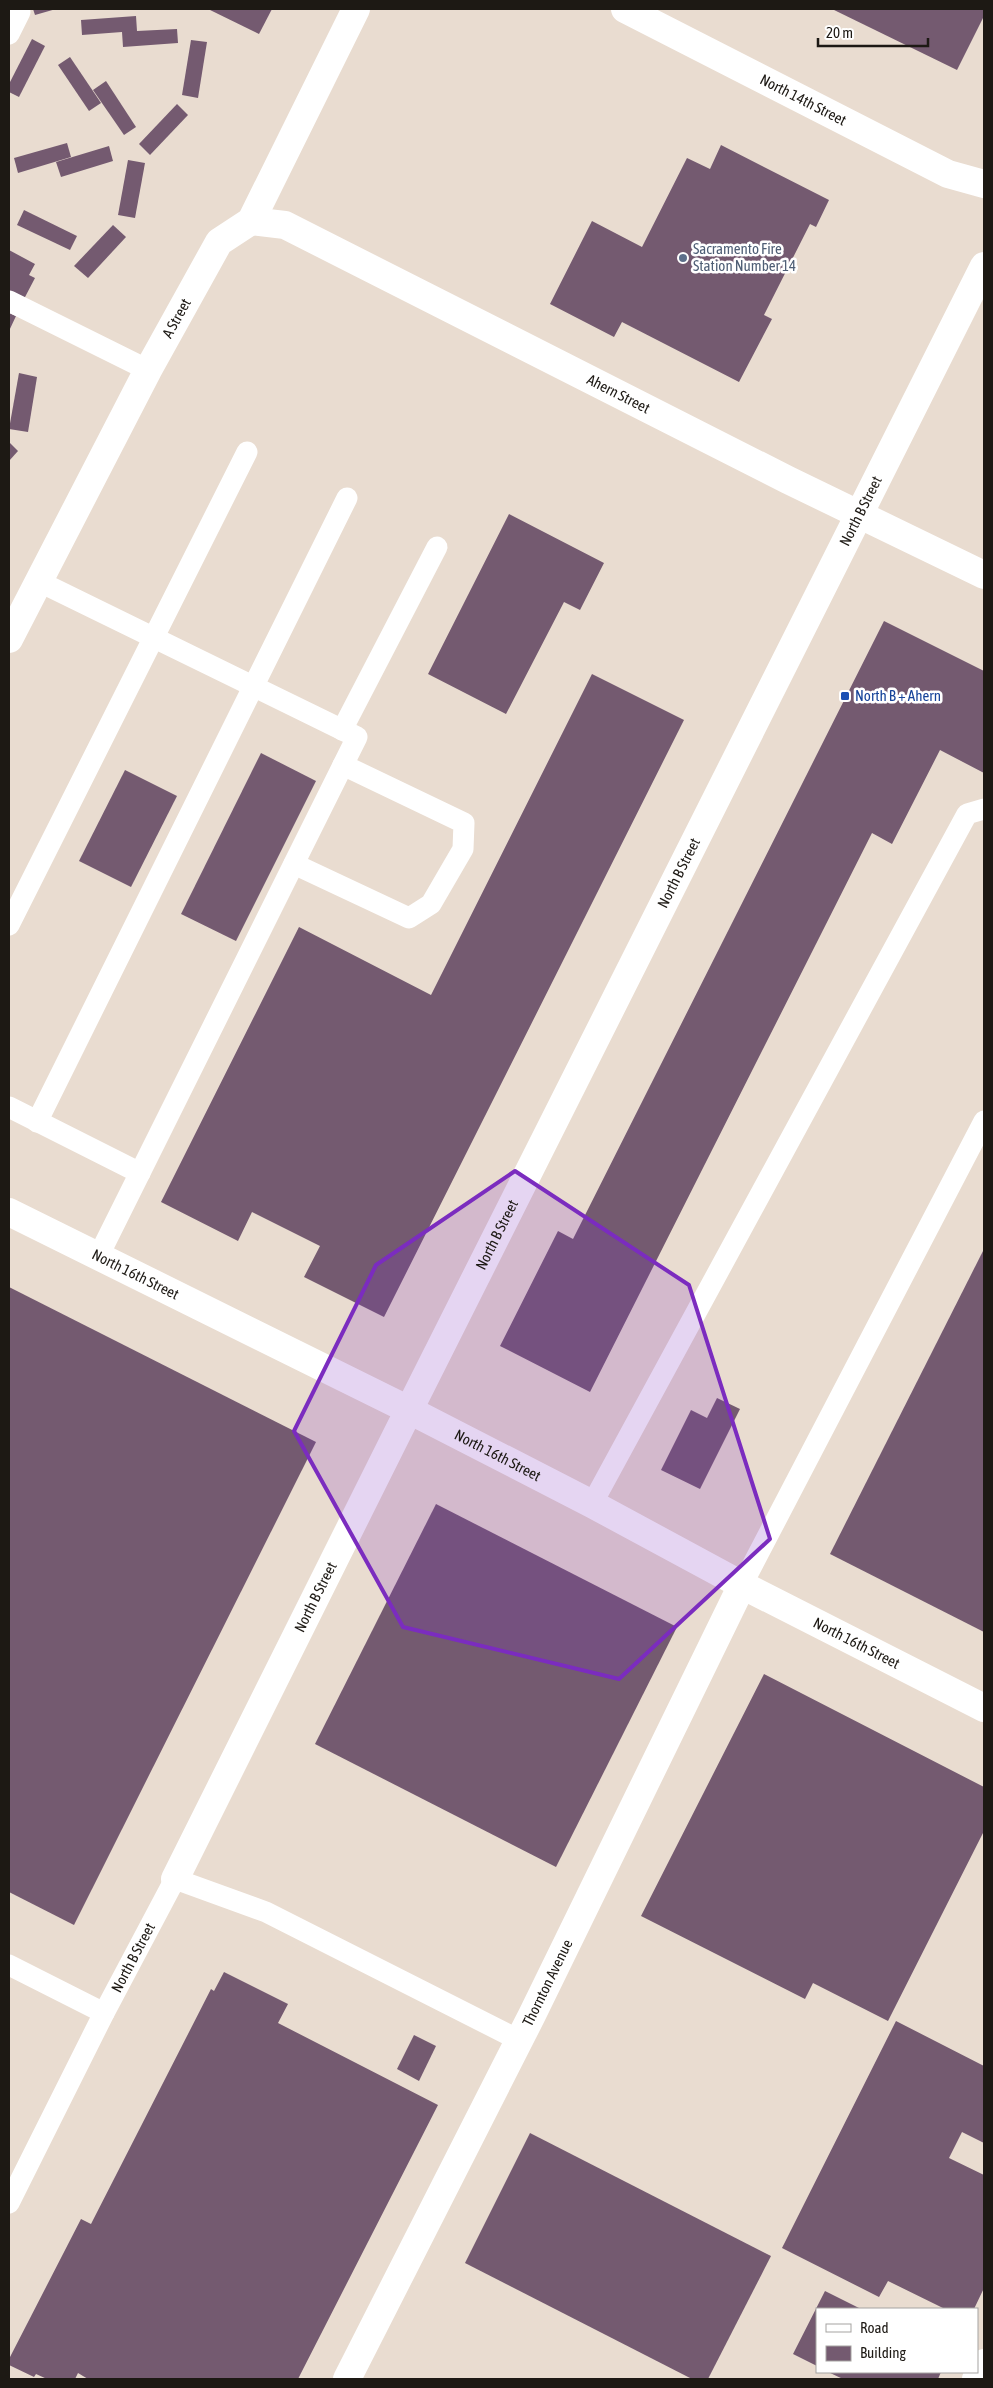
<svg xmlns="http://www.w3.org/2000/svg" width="993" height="2388" font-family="'Asap Condensed',sans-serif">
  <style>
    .building { fill: #745a70 }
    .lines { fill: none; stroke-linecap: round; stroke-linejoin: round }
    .lane { stroke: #fff; stroke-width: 21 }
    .street { stroke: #fff; stroke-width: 28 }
    .secondary { stroke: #fff; stroke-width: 28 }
    .primary { stroke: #fff; stroke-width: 28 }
    .marked { fill: #7b2cbf; fill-opacity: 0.2; stroke: #7b2cbf; stroke-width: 4; stroke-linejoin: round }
    .service-dot { fill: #5c6f8a; stroke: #fff; stroke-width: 2 }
    .transit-dot { fill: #1a4fb4; stroke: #fff; stroke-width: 2 }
    .labels { text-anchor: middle; stroke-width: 5; stroke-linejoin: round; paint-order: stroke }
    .street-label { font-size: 15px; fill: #1d1914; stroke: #fff }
    .service-label { font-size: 15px; fill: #4e5e75; stroke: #fff; text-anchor: start }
    .transit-label { font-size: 15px; fill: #164399; stroke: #fff; text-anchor: start }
  </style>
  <rect width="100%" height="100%" fill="#e9dcd0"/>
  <g class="building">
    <polygon points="33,9 56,9 35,15"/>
    <polygon points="208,9 272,9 259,34"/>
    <polygon points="832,9 984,9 984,16 957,70"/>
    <polygon points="136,16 137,31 177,29 178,43 123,47 122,32 82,35 81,20"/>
    <polygon points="32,39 45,46 19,97 9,92 9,84"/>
    <polygon points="191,40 207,42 198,98 182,95"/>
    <polygon points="70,57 101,103 89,111 58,65"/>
    <polygon points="106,81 136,127 124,135 93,90"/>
    <polygon points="177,104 188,115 150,155 139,144"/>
    <polygon points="67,143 71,157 18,173 14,158"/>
    <polygon points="721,145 829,200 816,227 810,224 764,315 772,319 739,382 622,322 614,337 550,304 592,221 642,247 687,158 710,169"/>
    <polygon points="109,146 113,161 61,177 56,162"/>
    <polygon points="128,160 145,163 135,218 118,215"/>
    <polygon points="24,210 77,236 70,250 17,225"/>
    <polygon points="113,225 126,237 88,278 74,266"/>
    <polygon points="9,250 35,264 29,275 35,278 24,299 9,290"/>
    <polygon points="9,313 16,316 9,331"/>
    <polygon points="19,373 37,377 28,432 9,429"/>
    <polygon points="9,442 18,451 9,461"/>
    <polygon points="509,514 604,563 580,610 564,602 506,714 428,674"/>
    <polygon points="884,621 984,671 984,773 940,750 892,844 872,833 590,1392 500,1346 558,1231 573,1239"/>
    <polygon points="592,674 684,720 384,1317 304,1277 320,1246 252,1212 238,1241 161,1202 299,927 431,995"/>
    <polygon points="261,753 316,781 236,941 181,914"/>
    <polygon points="125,770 177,796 131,887 79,861"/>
    <polygon points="984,1249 984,1632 830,1554"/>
    <polygon points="9,1287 316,1442 74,1925 9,1892"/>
    <polygon points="717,1398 740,1409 700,1489 661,1470 691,1410 707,1418"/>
    <polygon points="436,1504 677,1627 556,1867 315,1744"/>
    <polygon points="764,1674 984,1787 984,1831 888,2021 813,1983 805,1999 641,1916"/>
    <polygon points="224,1972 288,2004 278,2023 438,2105 298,2379 88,2379 78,2373 75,2379 47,2379 36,2374 34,2377 9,2365 9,2359 81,2219 91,2224 211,1989 214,1991"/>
    <polygon points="896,2021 984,2066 984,2143 962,2132 949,2158 984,2175 984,2288 974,2309 945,2309 888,2281 879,2297 782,2248"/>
    <polygon points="414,2035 436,2046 419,2081 397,2069"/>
    <polygon points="530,2133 771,2256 708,2379 692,2379 465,2263"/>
    <polygon points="825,2291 861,2309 817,2309 817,2366 793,2354"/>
    <polygon points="828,2372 941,2372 938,2379 843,2379"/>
  </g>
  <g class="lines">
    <g class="lane">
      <polyline points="9,34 20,12"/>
      <polyline points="9,301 148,370"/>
      <polyline points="38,581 357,737 98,1257"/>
      <polyline points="342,730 437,547"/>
      <polyline points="294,864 409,918 431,904 463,849 464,823 343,765"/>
      <polyline points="9,925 247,452"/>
      <polyline points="9,1107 140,1173"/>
      <polyline points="37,1122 347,498"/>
      <polyline points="592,1504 967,814 984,809"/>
      <polyline points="742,1585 984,1121"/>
      <polyline points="9,1965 104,2013"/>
      <path id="s1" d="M9 2203 104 2013 175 1879 266 1912 519 2040"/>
    </g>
    <g class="street">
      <path id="s2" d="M625 9 948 174 984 184"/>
      <path id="s3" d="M251 221 285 225 788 480 984 575"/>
      <path id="s4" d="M9 639 148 370 219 242 251 221 356 9"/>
      <path id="s5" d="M175 1879 409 1410"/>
      <path id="s6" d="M347 2379 532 2015 742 1585"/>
      <polyline points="976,2379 984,2363"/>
    </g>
    <path class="secondary" id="s7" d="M409 1410 984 266"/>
    <path class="primary" id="s8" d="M9 1212 409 1410 592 1504 742 1585 984 1708"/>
  </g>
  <path class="marked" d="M515 1171 689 1285 770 1539 619 1679 403 1627 294 1431 376 1265Z"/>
  <circle class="service-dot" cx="683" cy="258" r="5"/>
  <rect class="transit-dot" x="840" y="691" width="10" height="10" rx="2.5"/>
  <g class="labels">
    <g class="street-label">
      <text dy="5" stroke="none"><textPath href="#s2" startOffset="200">North 14th Street</textPath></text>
      <text dy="5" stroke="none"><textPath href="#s4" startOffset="362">A Street</textPath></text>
      <text dy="5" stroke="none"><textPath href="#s3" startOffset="408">Ahern Street</textPath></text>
      <text dy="5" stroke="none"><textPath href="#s7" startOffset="1006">North B Street</textPath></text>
      <text dy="5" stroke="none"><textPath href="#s7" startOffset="601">North B Street</textPath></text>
      <text dy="5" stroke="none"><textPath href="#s7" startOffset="196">North B Street</textPath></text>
      <text dy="5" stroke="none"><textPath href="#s8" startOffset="141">North 16th Street</textPath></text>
      <text dy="5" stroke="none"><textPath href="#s8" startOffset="546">North 16th Street</textPath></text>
      <text dy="5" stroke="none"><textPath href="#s5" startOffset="315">North B Street</textPath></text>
      <text dy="5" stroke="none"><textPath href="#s8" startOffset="951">North 16th Street</textPath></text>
      <text dy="5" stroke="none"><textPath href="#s1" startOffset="275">North B Street</textPath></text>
      <text dy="5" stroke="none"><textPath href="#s6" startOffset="444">Thornton Avenue</textPath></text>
    </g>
    <g class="service-label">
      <text x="693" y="254">Sacramento Fire<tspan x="693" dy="17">Station Number 14</tspan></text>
    </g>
    <g class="transit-label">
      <text x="855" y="701">North B + Ahern</text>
    </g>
  </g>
  <rect width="993" height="2388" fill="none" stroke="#1d1914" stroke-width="20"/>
  <rect x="816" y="2308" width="162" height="65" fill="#ffffff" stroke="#a5a3a1"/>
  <rect x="826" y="2324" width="25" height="8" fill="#ffffff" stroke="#a5a3a1"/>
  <text x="860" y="2333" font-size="15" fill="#1d1914">Road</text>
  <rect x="826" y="2346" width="25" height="15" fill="#745a70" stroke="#a5a3a1"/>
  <text x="860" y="2358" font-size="15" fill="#1d1914">Building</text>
  <path d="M818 38v8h110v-8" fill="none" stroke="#1d1914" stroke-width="2.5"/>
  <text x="826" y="38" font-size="15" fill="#1d1914" stroke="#ffffff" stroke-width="4" paint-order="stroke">20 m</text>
</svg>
